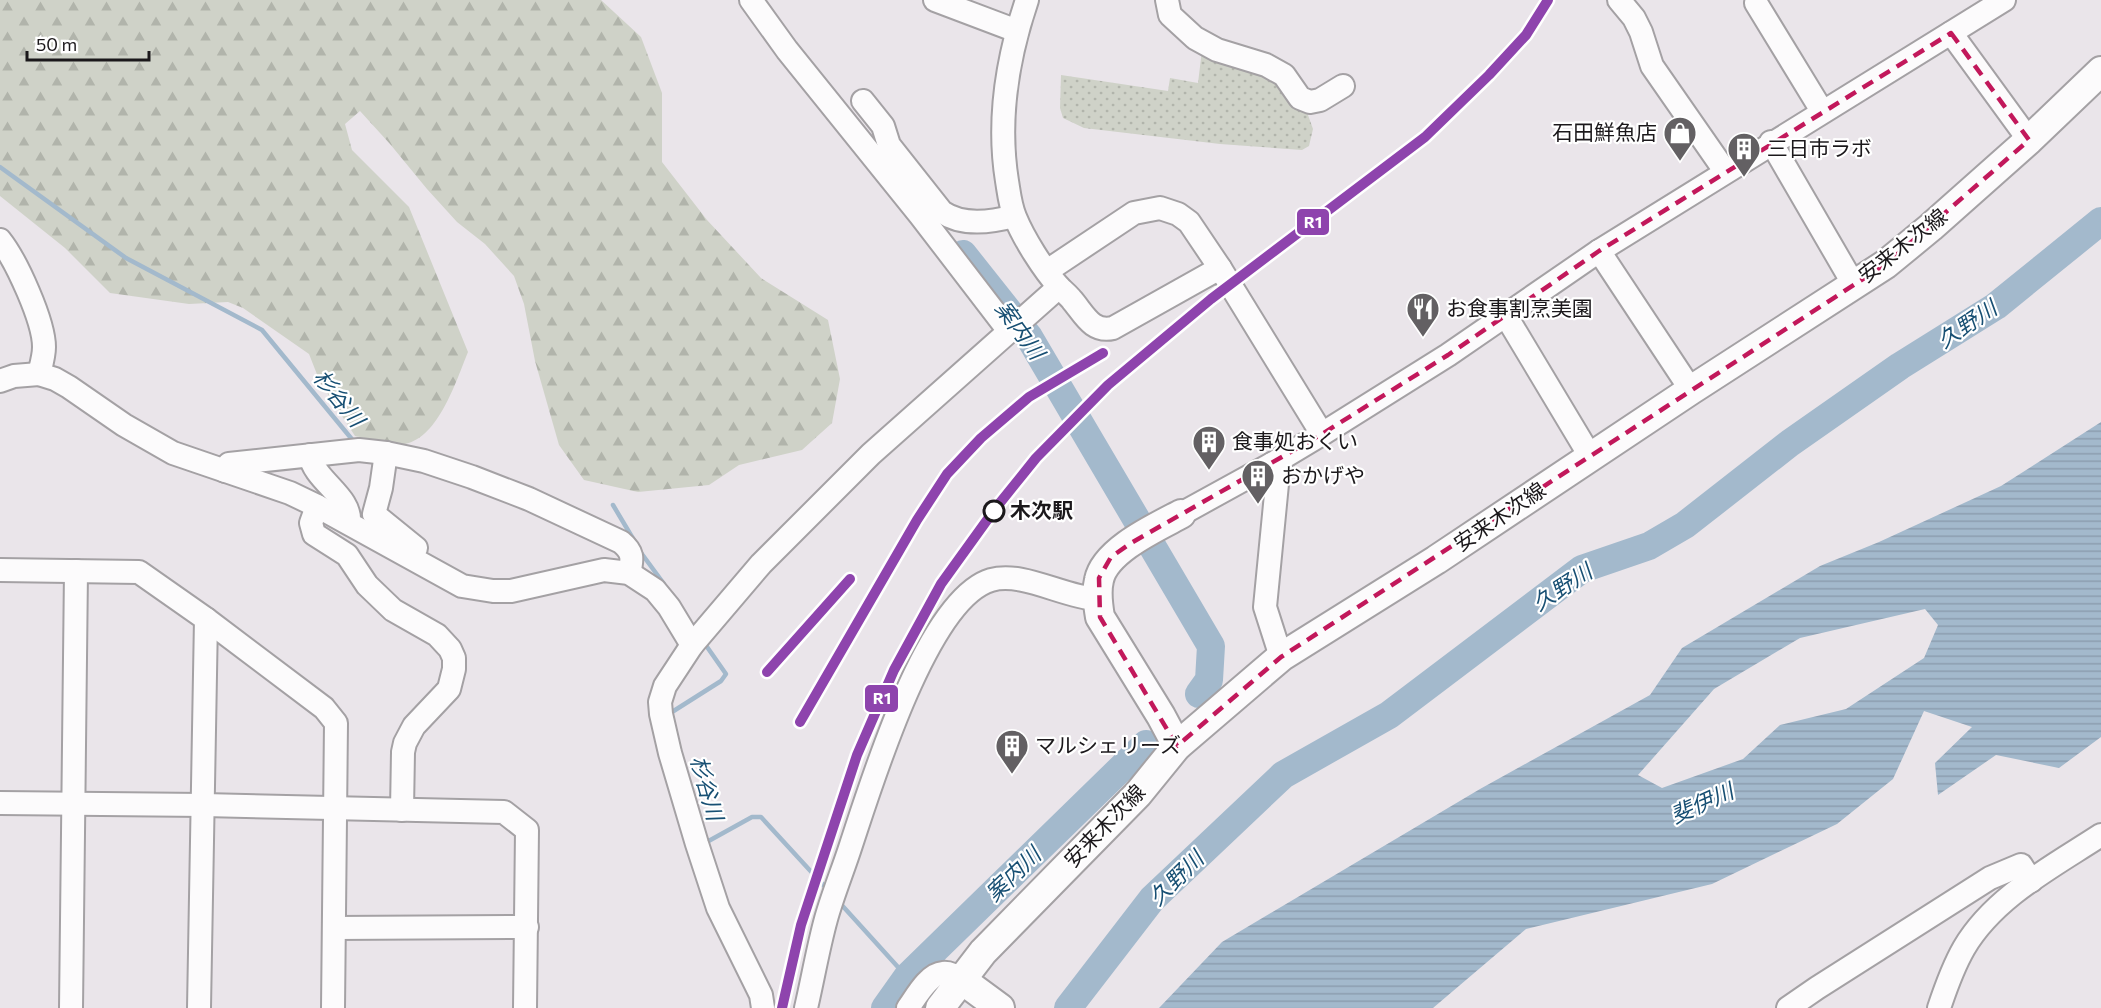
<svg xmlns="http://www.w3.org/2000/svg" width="2101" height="1008" font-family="Commissioner,'Noto Sans JP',sans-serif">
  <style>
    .forest { fill: url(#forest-firs) }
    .park { fill: url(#park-dots) }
    .water { fill: url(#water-rules); fill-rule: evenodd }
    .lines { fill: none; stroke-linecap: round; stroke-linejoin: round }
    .stream { stroke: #a3b9cc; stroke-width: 4.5 }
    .river { stroke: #a3b9cc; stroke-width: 28 }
    .minor-casing { stroke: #a4a1a4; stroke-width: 26 }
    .major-casing { stroke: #a4a1a4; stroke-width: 32 }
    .minor { stroke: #fcfbfc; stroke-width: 22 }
    .major { stroke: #fcfbfc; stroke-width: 28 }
    .rail-1-casing { stroke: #fff; stroke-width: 15 }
    .rail-1 { stroke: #8e44ad; stroke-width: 10 }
    .marked { fill: none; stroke: #c2185b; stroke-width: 4.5; stroke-dasharray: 12 8; stroke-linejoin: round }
    .stop-dot { fill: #fff; stroke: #1b181b; stroke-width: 3 }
    .labels { text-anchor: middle; stroke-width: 4.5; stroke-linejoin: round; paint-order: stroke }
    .poi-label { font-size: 21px; fill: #1b181b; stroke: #fff; text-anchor: start }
    .street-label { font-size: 21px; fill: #1b181b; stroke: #fff }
    .stop-label { font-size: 21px; font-weight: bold; fill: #1b181b; stroke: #fff; text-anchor: start }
    .water-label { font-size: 22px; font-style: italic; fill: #174f73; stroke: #fff }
    .line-badge { stroke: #fff; stroke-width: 2 }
    .badge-label { font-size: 16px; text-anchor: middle; font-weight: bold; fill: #fff }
  </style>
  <defs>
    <pattern id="forest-firs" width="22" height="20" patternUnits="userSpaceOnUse" patternTransform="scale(1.5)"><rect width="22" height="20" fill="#cfd2c8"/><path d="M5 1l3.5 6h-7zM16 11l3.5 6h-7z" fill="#b1b4ab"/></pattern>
    <pattern id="park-dots" width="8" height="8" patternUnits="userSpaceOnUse" patternTransform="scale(1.5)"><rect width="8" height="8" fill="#cfd2c8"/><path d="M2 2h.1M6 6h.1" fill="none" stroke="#b1b4ab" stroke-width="1.8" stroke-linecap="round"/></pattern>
    <pattern id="water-rules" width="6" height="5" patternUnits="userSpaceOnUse" patternTransform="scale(1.5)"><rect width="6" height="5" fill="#a3b9cc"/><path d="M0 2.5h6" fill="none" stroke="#8c9eaf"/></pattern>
  </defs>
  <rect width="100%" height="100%" fill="#eae5ea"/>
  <path class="forest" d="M0 0H601L641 37 662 93V162L707 220 761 278 828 320 840 379 832 423 802 450 739 465 709 485 638 492 584 480 559 445 535 361 524 304 514 276 485 244 457 222 427 189 390 144 360 111 345 124 352 150 409 207 468 352C456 381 439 437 405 444 396 446 365 438 355 436L320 382 309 354 243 308 228 302 189 304 110 293 65 248 0 196Z"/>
  <polygon class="park" points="1202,50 1280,78 1308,115 1313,129 1309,146 1302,150 1220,144 1084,128 1063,118 1060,108 1061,75 1168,91 1170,78 1198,83"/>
  <path class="water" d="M2101 422V737L2059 768 1996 755 1938 795 1935 763 1972 727 1924 711 1893 779 1837 824 1712 884 1526 929 1433 1008H1159L1222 942 1480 789 1650 695 1682 648 1820 566 1879 542 2001 486ZM1925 609 1938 625 1924 658 1846 709 1780 725 1743 759 1662 788 1638 775 1714 689 1800 638Z"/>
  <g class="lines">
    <g class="stream">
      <polyline points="0,167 126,258 262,330 355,443"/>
      <polyline points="613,505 635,542"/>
      <polyline points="639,550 664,584"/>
      <polyline points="670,717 672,712 721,681 726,674 705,644"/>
      <polyline points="705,841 705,843 752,817 761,817 827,889"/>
      <polyline points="839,902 907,977"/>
    </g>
    <g class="river">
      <polyline points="963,254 1029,337 1211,646 1209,680 1199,694"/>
      <polyline points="885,1008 907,977 1146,744"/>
      <polyline points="1068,1008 1152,899 1283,775 1389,715 1582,569 1649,546 1685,525 1790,443 1900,366 1996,306 2101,221"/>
    </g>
    <g class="minor-casing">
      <g id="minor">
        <polyline points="751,0 787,50 920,215 1009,331"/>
        <polyline points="935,0 1017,31"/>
        <path d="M1027 0C1007 59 997 119 1007 181 1009 193 1010 205 1015 217 1024 239 1043 269 1059 287 1063 291 1068 295 1072 300 1084 314 1092 333 1113 328L1220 268"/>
        <polyline points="1167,0 1170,15 1195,38 1217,50 1266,65 1284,75 1300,98 1310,102 1320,100 1343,86"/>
        <polyline points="1619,0 1634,18 1641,32 1652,66 1725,171"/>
        <polyline points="1756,3 1822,111"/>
        <polyline points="1951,33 2029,140"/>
        <path d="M863 101 883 126 889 145 942 212C962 226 992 222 1014 216"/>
        <polyline points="1771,142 1854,285"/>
        <path d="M0 240C16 260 44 321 44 347 44 356 41 366 39 374L55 379 69 387 124 425 173 453 290 493 317 506 462 586 493 591H511L604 570 629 573 655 590 669 607 692 645"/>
        <polyline points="1599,251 1691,390"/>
        <polyline points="1047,271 1134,213 1160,208 1178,214 1189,222 1220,268 1322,434"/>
        <polyline points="1506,316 1590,456"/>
        <polyline points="0,381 14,376 39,374"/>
        <polyline points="386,453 381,488 374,514 416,548"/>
        <path d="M310 455C314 481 352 496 349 523"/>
        <polyline points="1272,464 1277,484 1265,607 1281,657"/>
        <path d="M225 471 229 464 359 450 386 453 424 461 472 477 529 499 621 542C633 552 633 558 629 573"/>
        <polyline points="317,506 311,523 314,534 347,555 367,585 393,610 437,635 450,649 454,658 454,669 449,689 414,726 405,743 403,752 402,810"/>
        <polyline points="1181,514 1272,464 1322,434 1448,355 1599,251 2004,0"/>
        <polyline points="0,570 139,572 206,619 199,1008"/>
        <polyline points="206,619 324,708 336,723 333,1008"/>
        <polyline points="0,803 204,805 504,812 527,830 525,1008"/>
        <polyline points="334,928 527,927"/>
        <polyline points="71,1008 76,571"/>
        <polyline points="763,1008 761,995 718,908 697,844 670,753 661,714 660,702 665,686 692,645 761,564 871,454 1059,287"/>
        <path d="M806 1008C813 978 818 948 826 919 833 894 843 870 851 845 871 785 927 599 991 580 1023 571 1063 597 1097 599"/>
        <path d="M908 1008C916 997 928 974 943 973 950 972 957 977 962 980"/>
        <polyline points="1788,1008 1817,988 1990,878 2021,865 2031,881"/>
        <path d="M1939 1008C1946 987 1953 967 1964 948 1994 897 2052 867 2101 835"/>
      </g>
    </g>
    <g class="major-casing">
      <g id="major">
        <path d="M1177 746 1161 716 1100 617C1098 605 1096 592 1099 580 1105 550 1157 527 1181 514"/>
        <polyline points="962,980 1000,1008"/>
        <polyline points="940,1008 983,952 1138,794 1177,746 1281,657 1436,560 1691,390 1886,264 1931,227 2029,140 2101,71"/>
      </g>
    </g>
    <use href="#minor" class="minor"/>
    <use href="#major" class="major"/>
    <g class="rail-1-casing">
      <g id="rail-1">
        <polyline points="767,672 850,579"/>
        <polyline points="800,722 917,520 947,474 981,438 1029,397 1103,353"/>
        <polyline points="782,1008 801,925 857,755 894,670 941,584 995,509 1036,458 1108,385 1211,299 1425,137 1489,75 1526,35 1548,0"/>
      </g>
    </g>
    <use href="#rail-1" class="rail-1"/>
  </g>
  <path class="marked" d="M1951 33 2029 140 1886 264 1281 657 1177 746 1100 617 1099 578 1111 557 1131 543 1322 434 1448 355 1599 251Z"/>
  <defs>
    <g id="shop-pin" transform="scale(1.725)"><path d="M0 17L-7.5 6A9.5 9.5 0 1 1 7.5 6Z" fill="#636063" stroke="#fff"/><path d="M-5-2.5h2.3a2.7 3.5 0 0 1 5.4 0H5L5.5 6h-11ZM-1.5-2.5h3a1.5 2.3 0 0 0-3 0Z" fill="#fff"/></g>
    <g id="building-pin" transform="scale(1.725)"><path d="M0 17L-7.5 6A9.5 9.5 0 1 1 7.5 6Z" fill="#636063" stroke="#fff"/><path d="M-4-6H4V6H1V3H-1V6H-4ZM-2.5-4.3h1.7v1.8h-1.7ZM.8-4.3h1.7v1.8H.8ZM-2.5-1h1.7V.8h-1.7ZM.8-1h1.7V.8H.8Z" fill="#fff"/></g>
    <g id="restaurant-pin" transform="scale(1.725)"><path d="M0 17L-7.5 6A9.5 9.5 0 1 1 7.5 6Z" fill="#636063" stroke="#fff"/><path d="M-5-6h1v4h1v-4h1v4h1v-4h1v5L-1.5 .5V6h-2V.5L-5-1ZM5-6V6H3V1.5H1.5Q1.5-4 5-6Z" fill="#fff"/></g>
  </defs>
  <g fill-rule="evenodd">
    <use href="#shop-pin" x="1680" y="133"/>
    <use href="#building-pin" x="1744" y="149"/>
    <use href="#restaurant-pin" x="1423" y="309"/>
    <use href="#building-pin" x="1209" y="442"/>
    <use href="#building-pin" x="1258" y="476"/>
    <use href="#building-pin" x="1012" y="746"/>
  </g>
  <circle class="stop-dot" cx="994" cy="511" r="10"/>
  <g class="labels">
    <g class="poi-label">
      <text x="1657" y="140" text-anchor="end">石田鮮魚店</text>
      <text x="1767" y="156">三日市ラボ</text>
      <text x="1446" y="316">お食事割烹美園</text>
      <text x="1232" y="449">食事処おくい</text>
      <text x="1281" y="483">おかげや</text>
      <text x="1035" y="753">マルシェリーズ</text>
    </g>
    <g class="street-label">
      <text transform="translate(1903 246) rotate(-38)" y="7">安来木次線</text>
      <text transform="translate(1500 517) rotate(-34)" y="7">安来木次線</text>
      <text transform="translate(1105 826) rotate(-46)" y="7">安来木次線</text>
    </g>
    <g class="stop-label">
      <text x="1010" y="518">木次駅</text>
    </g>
    <g class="water-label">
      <text transform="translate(1967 324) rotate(-34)" y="8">久野川</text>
      <text transform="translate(1020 330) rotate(54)" y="8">案内川</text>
      <text transform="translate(339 398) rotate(51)" y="8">杉谷川</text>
      <text transform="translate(1562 587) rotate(-33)" y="8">久野川</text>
      <text transform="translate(707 788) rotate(74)" y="8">杉谷川</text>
      <text transform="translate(1702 803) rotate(-24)" y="8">斐伊川</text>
      <text transform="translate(1013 874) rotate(-44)" y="8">案内川</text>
      <text transform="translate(1176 878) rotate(-45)" y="8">久野川</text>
    </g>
  </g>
  <g class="line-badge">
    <rect x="1296" y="208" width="34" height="28" rx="6" fill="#8e44ad"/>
    <rect x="864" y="684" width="35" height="29" rx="6" fill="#8e44ad"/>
  </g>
  <g class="badge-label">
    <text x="1313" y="228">R1</text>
    <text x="882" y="704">R1</text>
  </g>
  <path d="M27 51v9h122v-9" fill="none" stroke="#1b181b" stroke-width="3"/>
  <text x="36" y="51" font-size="18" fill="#1b181b" stroke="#ffffff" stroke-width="4.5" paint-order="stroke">50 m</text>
</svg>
